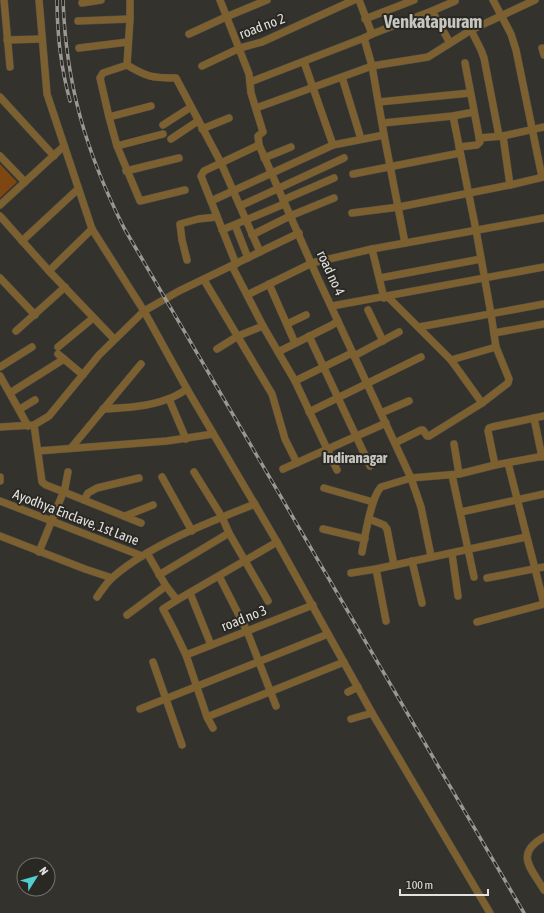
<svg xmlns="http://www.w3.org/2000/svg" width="544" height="913" font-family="'Asap Condensed',sans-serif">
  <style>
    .green { fill: #7e4610 }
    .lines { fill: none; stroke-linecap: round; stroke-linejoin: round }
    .minor-casing { stroke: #4f4e49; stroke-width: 8 }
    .minor { stroke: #7d6030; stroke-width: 7 }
    .rail-casing { stroke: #999895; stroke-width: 3.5 }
    .rail { stroke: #292823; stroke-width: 2; stroke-dasharray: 6; stroke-linecap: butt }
    .labels { text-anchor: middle; stroke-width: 4; stroke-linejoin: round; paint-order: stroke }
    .street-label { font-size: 14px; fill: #e3e2df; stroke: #292823 }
    .neighbourhood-label { font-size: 15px; font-weight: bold; fill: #c7c5bf; stroke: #292823 }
    .district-label { font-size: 18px; font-weight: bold; fill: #c7c5bf; stroke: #292823 }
  </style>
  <rect width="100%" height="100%" fill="#33322d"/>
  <polygon class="green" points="0,164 17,182 0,198"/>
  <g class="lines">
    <g class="minor-casing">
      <g id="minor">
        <polyline points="4,0 10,67"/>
        <polyline points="39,0 47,94 92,229 144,311 187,389 277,542 372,713 490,913"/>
        <polyline points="130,0 130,19 127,65 103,73 100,78 109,117 117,146 140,201 185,190"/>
        <polyline points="220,0 249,74 251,93 263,132 258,136 259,145 315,272 411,478 421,507 431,556"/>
        <polyline points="359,0 372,34 364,38 372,66 384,135 405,243"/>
        <polyline points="493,0 511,34 516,50 542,177"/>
        <polyline points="82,3 101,0"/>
        <polyline points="432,11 455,1"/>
        <polyline points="365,19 414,0"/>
        <polyline points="78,21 130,19"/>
        <polyline points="471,30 481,50 484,58 499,136"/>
        <polyline points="189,34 226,17 267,0"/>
        <polyline points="372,34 432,11 450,43"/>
        <polyline points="7,40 41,39"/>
        <polyline points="79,48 128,42"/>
        <polyline points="542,48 544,55"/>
        <polyline points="304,62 333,145"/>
        <path d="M127 65C147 77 152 78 176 78L221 163 260 252"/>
        <polyline points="202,66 240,48 262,42 354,0"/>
        <polyline points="342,77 361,139"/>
        <polyline points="250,82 364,38"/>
        <polyline points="0,97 54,156"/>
        <polyline points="379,102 470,93"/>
        <polyline points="256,108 372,66 428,57 471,30 535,0"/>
        <polyline points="109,117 151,106"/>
        <polyline points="383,123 453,116 474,112"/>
        <polyline points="163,125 191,107"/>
        <polyline points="202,129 229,118"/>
        <polyline points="503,136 510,185"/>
        <polyline points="479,138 503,136 544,127"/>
        <polyline points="171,139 198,121"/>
        <polyline points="117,146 163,134"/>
        <polyline points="459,147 477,145 480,142 465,63"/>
        <polyline points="0,156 25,182"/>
        <polyline points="264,158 291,147"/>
        <polyline points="126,171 179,158"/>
        <polyline points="353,174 460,153"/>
        <polyline points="283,200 334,178"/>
        <polyline points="211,201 333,145 384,135"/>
        <polyline points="0,205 64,146"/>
        <polyline points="240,206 344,158"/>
        <polyline points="352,213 399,207 510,185 544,177"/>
        <polyline points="0,216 49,271 114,339"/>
        <polyline points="235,225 248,258"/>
        <polyline points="222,230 284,204"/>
        <polyline points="252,235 290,216 334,198"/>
        <polyline points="22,241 78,189"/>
        <polyline points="372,249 384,298"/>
        <polyline points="187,260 182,240 180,224 198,219 217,217"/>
        <polyline points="236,264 201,176 204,171 259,145"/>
        <polyline points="232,266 263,326 295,381 337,470"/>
        <polyline points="49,271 92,229"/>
        <polyline points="0,278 35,315"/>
        <polyline points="380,278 481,259"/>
        <polyline points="204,280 272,394 285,439 297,463"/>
        <polyline points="269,284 295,343"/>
        <polyline points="247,295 312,263 372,249 544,218"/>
        <polyline points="388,297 451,360 482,403"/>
        <polyline points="332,306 544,267"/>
        <polyline points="368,310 383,341"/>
        <polyline points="287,324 306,315"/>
        <polyline points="419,327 544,304"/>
        <polyline points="16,331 65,287"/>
        <polyline points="494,333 544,324"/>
        <polyline points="309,336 370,466"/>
        <polyline points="58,347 93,318"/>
        <polyline points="217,349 238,336 263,326"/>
        <polyline points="278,352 332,325 338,321"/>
        <polyline points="58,354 83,375"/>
        <polyline points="354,356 399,332"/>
        <polyline points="451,360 496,347"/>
        <polyline points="0,367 32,347"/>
        <polyline points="0,376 28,426"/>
        <polyline points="295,381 352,353"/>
        <polyline points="10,393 64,359"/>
        <polyline points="169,399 186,439"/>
        <polyline points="20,409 35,400"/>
        <path d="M103 409C124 408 147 407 168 399 174 397 181 393 187 389"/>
        <polyline points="309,412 421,357"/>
        <polyline points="381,413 409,401"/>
        <polyline points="534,418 542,457"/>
        <polyline points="34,425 42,482 46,485 64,492 141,523"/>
        <polyline points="0,427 34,425 49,416 99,355 144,311 179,291 299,233"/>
        <polyline points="395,443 421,430 423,430 427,436 429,436 482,403 508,383 509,379 496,347 491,314 476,230 453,116"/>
        <polyline points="454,444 459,474"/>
        <polyline points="71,448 141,364"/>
        <polyline points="38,451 167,441 213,434"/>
        <polyline points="508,463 544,604"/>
        <polyline points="495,465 488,431 489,428 492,427 544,416"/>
        <polyline points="283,469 386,423"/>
        <polyline points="194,472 222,517 229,533 268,601"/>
        <polyline points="452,475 474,577"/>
        <polyline points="0,477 0,481"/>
        <polyline points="162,477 192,531"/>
        <polyline points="324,488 373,502"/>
        <polyline points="84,500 88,493 97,488 139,478"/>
        <polyline points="0,501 142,556"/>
        <polyline points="461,512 544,494"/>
        <polyline points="125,516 153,505"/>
        <polyline points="369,519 384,525 387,529 394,565"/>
        <polyline points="323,529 365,539"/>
        <polyline points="0,536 85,569 112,578"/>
        <polyline points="39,552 65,488 68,472"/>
        <path d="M362 552C365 536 371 497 381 487L411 478 459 474 495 465 544 456"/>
        <polyline points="147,553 166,586 177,600"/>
        <polyline points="452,554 458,596"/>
        <polyline points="412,561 422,603"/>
        <polyline points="376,569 386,621"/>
        <polyline points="351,573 376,569 526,537"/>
        <polyline points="159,575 229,533"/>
        <polyline points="219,576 247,631 276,706"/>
        <polyline points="487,578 544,567"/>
        <polyline points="190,593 211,645"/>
        <path d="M97 597C102 590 107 582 113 577 150 545 209 522 255 504"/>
        <polyline points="127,615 166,586"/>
        <polyline points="477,622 544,604"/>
        <polyline points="186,655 313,605"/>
        <polyline points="153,662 182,745"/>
        <polyline points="348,692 358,687"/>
        <polyline points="140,709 328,634"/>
        <polyline points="207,717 344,662"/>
        <polyline points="351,719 372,713"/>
        <polyline points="213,728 207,717 186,655 174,630 163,609 177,600 277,542"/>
        <path d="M544 837C514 854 531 868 544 890"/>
      </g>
    </g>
    <use href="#minor" class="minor"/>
    <g class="rail-casing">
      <g id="rail">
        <path d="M57 0C57 34 61 68 70 101"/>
        <path d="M63 0C66 85 86 152 124 228L524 913"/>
      </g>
    </g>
    <use href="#rail" class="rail"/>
  </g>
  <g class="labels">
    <g class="street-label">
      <text transform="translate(262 26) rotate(-21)" y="5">road no 2</text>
      <text transform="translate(331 273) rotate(65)" y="5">road no 4</text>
      <text transform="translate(76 517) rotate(21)" y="5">Ayodhya Enclave, 1st Lane</text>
      <text transform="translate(244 618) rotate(-22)" y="5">road no 3</text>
    </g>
    <g class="neighbourhood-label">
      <text x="355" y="463">Indiranagar</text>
    </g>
    <g class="district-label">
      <text x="433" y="28">Venkatapuram</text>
    </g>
  </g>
  <g transform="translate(36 877) rotate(53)"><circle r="19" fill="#292823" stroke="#73726e"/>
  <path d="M0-3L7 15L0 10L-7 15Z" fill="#52cdd0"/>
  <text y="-6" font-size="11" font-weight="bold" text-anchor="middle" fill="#e3e2df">N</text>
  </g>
  <path d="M400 889v6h88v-6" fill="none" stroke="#e3e2df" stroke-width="2"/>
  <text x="406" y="889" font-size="12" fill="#e3e2df" stroke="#292823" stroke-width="3" paint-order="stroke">100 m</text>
</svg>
